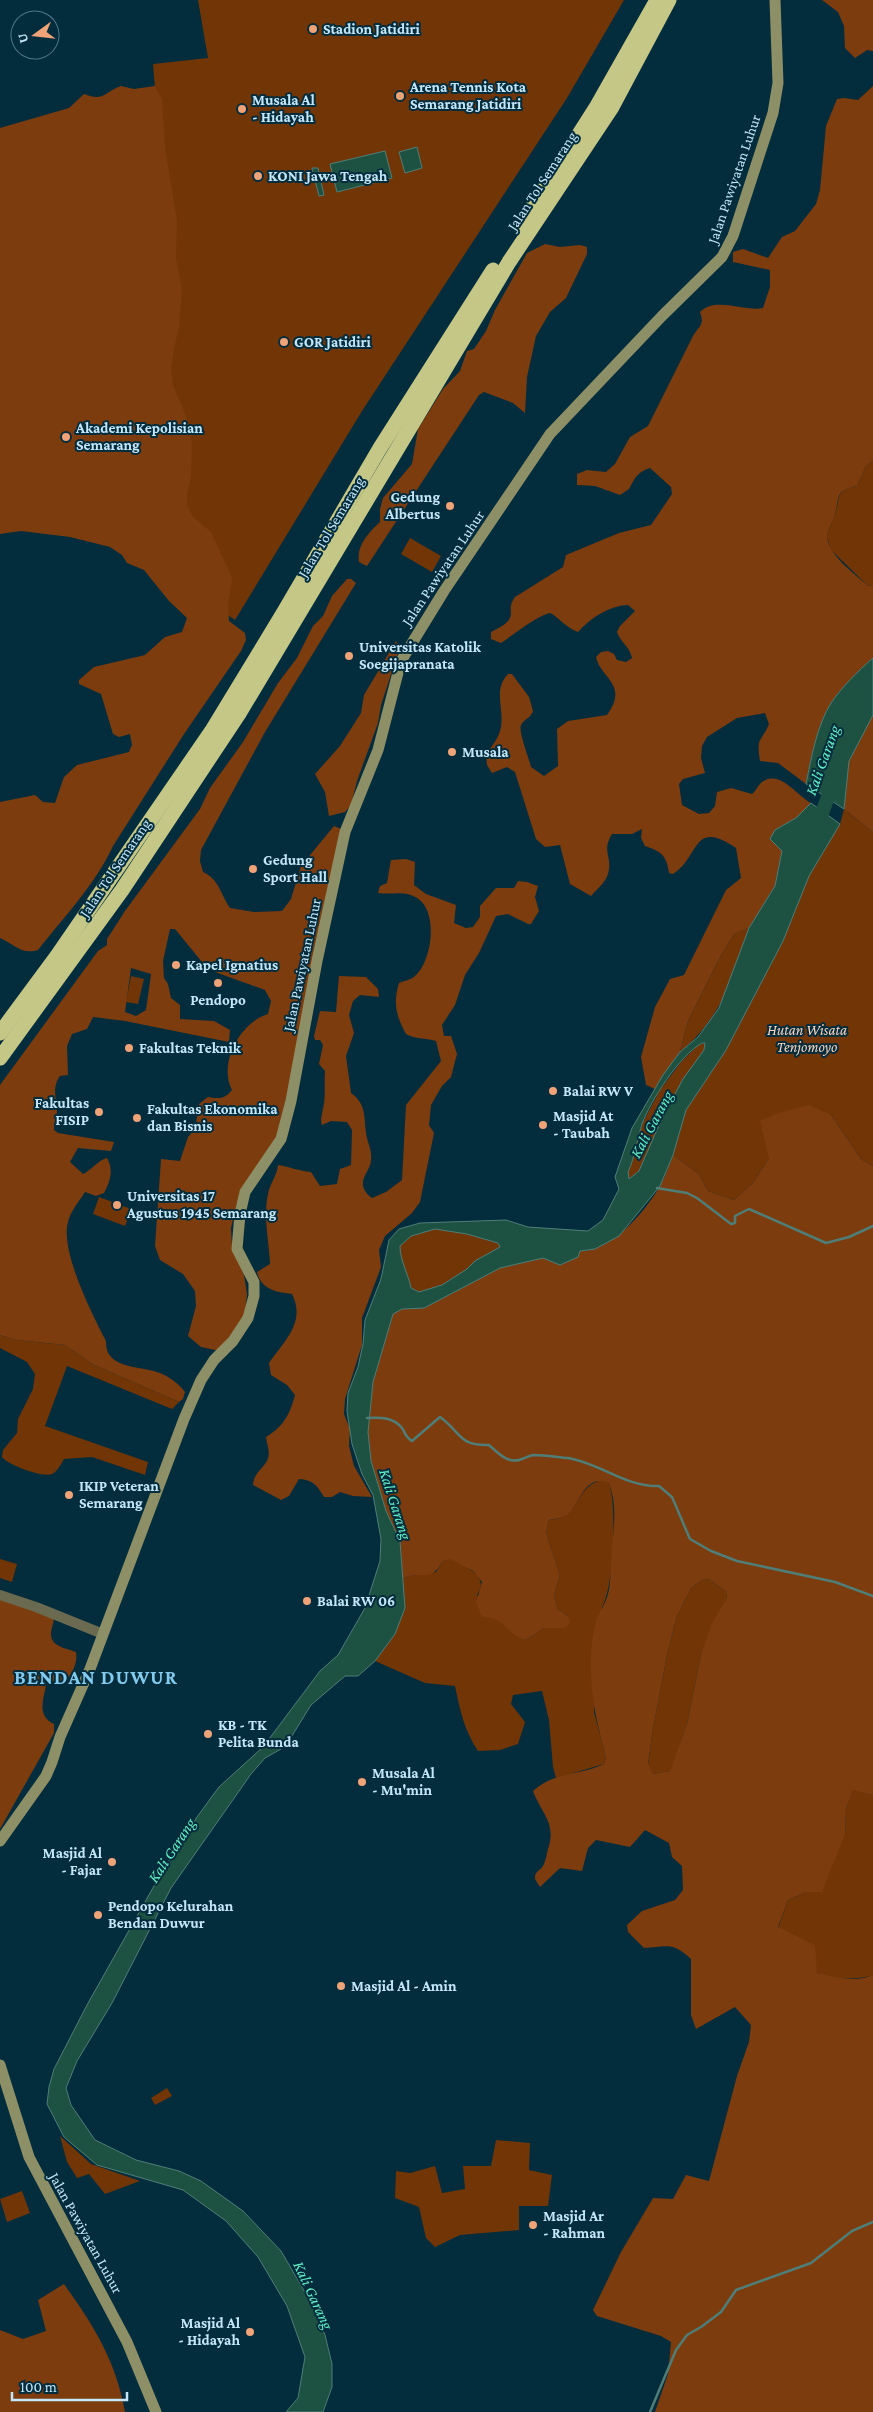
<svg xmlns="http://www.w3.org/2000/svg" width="873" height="2412" font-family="'Crimson Pro',serif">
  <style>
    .green { fill: #723506 }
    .forest { fill: #7c3c0e; fill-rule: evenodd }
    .water { fill: #1d5242; stroke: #4f7e79; fill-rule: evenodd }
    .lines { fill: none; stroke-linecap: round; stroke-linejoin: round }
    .stream { stroke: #4f7e79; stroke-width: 2.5 }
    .river { stroke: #1d5242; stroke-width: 14 }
    .tertiary { stroke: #696a50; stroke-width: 10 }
    .secondary { stroke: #8d9066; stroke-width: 11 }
    .motorway { stroke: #c4c785; stroke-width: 15 }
    .poi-dot { fill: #efa377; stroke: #032c3c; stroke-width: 2 }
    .labels { text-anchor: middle; stroke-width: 4; stroke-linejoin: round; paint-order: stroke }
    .poi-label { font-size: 15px; font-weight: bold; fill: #c3e6f8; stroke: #032c3c; text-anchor: start }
    .street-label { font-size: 15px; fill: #c3e6f8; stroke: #032c3c }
    .park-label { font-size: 15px; font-style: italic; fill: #fbd4be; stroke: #032c3c }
    .water-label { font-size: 16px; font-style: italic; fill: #63edc5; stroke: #032c3c }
    .district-label { font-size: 20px; font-weight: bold; letter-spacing: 1px; fill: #83cbee; stroke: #032c3c }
  </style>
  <rect width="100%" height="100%" fill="#032c3c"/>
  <g class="green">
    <polygon points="198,0 624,0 567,98 362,411 235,620 135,551 156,100 153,64 208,58"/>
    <path d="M873 461V585L868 586 831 550 827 537C828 528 833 522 835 514 841 497 834 491 857 486L866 466Z"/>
    <polygon points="410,538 441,556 432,572 401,554"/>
    <polygon points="844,809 873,832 873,1166 861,1159 831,1115 769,1158 753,1183 734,1200 708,1191 699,1174 673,1155 686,1110 726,1050 783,941 809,876 840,824"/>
    <path d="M749 928C735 977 720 1019 680 1052L688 1021 719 959 734 934Z"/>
    <polygon points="131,976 144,979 138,1004 126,1002"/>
    <polygon points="705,1043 704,1050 659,1125 639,1171 629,1179 628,1172 643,1122 660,1090 681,1062 698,1045"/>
    <polygon points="99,1197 131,1209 125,1226 93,1214"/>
    <path d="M435 1229 467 1234 498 1243 500 1247 475 1261 467 1269 442 1285 419 1292 411 1288C408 1273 400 1261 400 1246L411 1236Z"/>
    <path d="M0 1335 16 1340 65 1345 92 1364 179 1402 172 1409 67 1366 45 1426 148 1462 145 1475 92 1457 64 1459C61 1464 57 1472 52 1474 43 1478 8 1465 2 1457L3 1450 17 1433 18 1419 33 1389 35 1374 27 1362 0 1348Z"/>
    <path d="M603 1480 609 1483C617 1505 614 1588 602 1607L594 1712 606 1757 604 1764 556 1778 553 1767 549 1720 542 1691 513 1695 511 1704 525 1722 518 1744 500 1750 478 1751C464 1730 460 1710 455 1686L425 1683 375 1661 395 1634 405 1608 402 1579 409 1576 436 1572 443 1561 450 1558C464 1567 491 1575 477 1595L489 1616 496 1619 526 1640 544 1628H557L569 1617 558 1609 554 1595 560 1575 546 1533 549 1520C554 1519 560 1519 564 1516 581 1505 580 1484 603 1480Z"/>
    <polygon points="0,1559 17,1564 12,1582 0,1578"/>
    <polygon points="709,1579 726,1592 727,1598 701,1654 687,1724 671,1771 652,1774 648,1765 653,1729 667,1655 677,1616 691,1588 702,1580"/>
    <path d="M853 1789 873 1795V1975C862 1980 826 1980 816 1972 802 1961 790 1942 778 1928L788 1900 806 1892 845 1834 846 1809Z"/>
    <polygon points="167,2088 172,2096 155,2105 151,2098"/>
    <polygon points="60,2136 91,2164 140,2181 105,2194 89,2174 77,2178 67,2162"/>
    <polygon points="496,2140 530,2143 529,2170 552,2175 548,2206 519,2206 519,2230 460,2235 435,2247 426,2238 419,2207 395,2198 396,2171 410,2173 435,2166 442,2193 465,2189 463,2166 491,2166"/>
    <polygon points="22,2191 30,2213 7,2222 0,2199"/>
  </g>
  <g class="forest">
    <polygon points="822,0 873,0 873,51 867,50 855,58 845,48 844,26 838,12"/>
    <path d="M121 86 134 89 155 86 162 99 165 147 177 221 176 258 182 290 179 327 174 349 171 369 173 385 186 416 192 444 191 476 187 494V505L193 517 211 532 231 575 232 582 228 604 229 621 245 633 246 640 241 651 184 734 113 846C95 885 64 917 38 950 21 955 14 944 0 938V802L35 795 43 802 55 803 64 777 77 765 129 752 132 745 130 734 119 737 113 734 101 694 79 684V680L94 667 145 655 165 637 182 632 187 618 169 601 144 570 127 563 122 555 110 547 70 537 21 531 0 534V128L69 108 84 94C104 102 104 92 121 86Z"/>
    <path d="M873 86V461L866 466 857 486C834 491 840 497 835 514 833 522 828 528 827 537 830 557 853 572 868 586L873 585V658C858 671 842 687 831 703 817 725 811 759 806 784L778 763 760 761C756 736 761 743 769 724L765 713 737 718 707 737 702 746 701 758 705 773 683 779 679 784 682 805 699 814 709 813 715 806 717 792 731 788 752 794C756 791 758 785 762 782 780 769 797 796 811 803L796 818 775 830 782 850 775 886 749 928 734 934 719 959 688 1021 680 1052 655 1089 646 1085 641 1057 655 1007 670 979 684 975 726 890 741 878 736 848C692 818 700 857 673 874L669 873C667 856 661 851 645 846L641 838 642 829 632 834H612C602 851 611 855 609 869 608 881 598 888 591 896L570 884 560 845 545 847 536 839 515 772 507 767 492 773 487 765 486 754C492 746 499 738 501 727 504 707 493 690 508 674H512L529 697 533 711C531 718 524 719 521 725 518 731 529 758 531 767L544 776 558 766 557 729 568 721 607 715C629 684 601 679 596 657L601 652 608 651 614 654 617 660 626 662 632 658C630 647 621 643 617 632L620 626 635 611 628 605C608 606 591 618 578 632 566 628 560 618 550 613 538 615 513 635 501 643L491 639V632C524 616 503 613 515 597L563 567 566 555 619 533 651 525 672 494 671 487 650 468C637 472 635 478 629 489L620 495 595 486 577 485V474L587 470 606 472 615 464 630 437 648 426 693 336C699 326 705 325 700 312 716 296 744 312 763 308L770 287V270L733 262V252L743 249 768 258 782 237 795 231 816 204 820 190 826 126 837 99 844 98 858 100Z"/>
    <path d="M545 244 560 247 580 245 587 247V254L566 298 550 312 536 336 527 377 525 413 513 403 484 392 479 395 367 566 359 562C356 546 369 532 380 522V509L383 498 412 464 418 429 443 389 460 371 467 351 474 349 486 331 495 310 527 253Z"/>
    <path d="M347 579H351L356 583 265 732 201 850 200 861 203 872C219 879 221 895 230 908L254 912 282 911 291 899 301 866 334 826 344 830 322 951 276 1140 237 1203 231 1228 232 1246 244 1275 247 1294 245 1314 220 1351 201 1347 188 1336 196 1306 195 1291 183 1274 160 1260 155 1246 161 1159 180 1161 188 1137 195 1129 199 1104 208 1097C219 1099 225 1099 232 1090 218 1064 240 1022 268 1014L271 1001 265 990 215 972 202 962 175 929H170L163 961 164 978 168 984 171 998 180 1005V1019L214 1021 230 1030 229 1042 125 1021 93 1017 87 1029 72 1034 67 1046 68 1075 60 1076C52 1086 56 1100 57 1110 57 1117 54 1122 54 1130L58 1133 114 1142 111 1151 78 1148 70 1162 83 1174C92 1170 98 1160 107 1158 114 1170 110 1182 104 1193L96 1196 85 1192C80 1200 70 1212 68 1222 60 1251 92 1314 106 1341 105 1370 140 1365 160 1373 170 1377 179 1384 185 1392L183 1399 179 1402 92 1364 65 1345 16 1340 0 1335V1085L98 951 107 945V939L125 911 200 809 210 788 243 742 278 683 297 658 313 626 323 616 332 596ZM131 968 151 974 146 1010 136 1016 125 1012Z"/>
    <polygon points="396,641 400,647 381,705 378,723 357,781 351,805 345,812 329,816 325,792 315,774 340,746 361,713 364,695"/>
    <polygon points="873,715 873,832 844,809 849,761"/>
    <path d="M406 859 415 862 414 885 426 894 456 905 454 923 466 928 473 927 480 917V906L496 888H514L518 881 527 882 538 886 535 897 539 911 531 924H528L508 914 496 916 479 953 465 975 455 1005 442 1025 444 1036H451L457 1054 451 1077 442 1086 431 1105 429 1125 434 1133 420 1202 412 1213 385 1236 379 1250 381 1267 362 1318V1345L345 1399 344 1414 350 1429 349 1446 354 1466 372 1497 353 1496 340 1492 332 1497H324C317 1485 313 1480 299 1479L289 1496 281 1500 253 1485C254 1473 261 1471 267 1461 271 1453 267 1445 266 1437 284 1426 290 1414 295 1395L287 1385 271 1375 269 1363C285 1340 306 1322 292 1294 277 1292 261 1290 257 1272L270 1264C269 1241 263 1217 268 1194 270 1183 277 1176 278 1165 290 1167 299 1171 311 1172L320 1186 337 1184 340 1169 351 1165 352 1130 347 1122 331 1121 322 1125C320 1119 322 1115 323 1109 326 1096 324 1084 325 1071L319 1064 323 1045 320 1040H315L314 1036 320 1011 336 1012 339 976 366 977 378 989 379 997 360 995 353 1001 349 1015 354 1033 346 1056 351 1093C368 1105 363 1119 367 1138 369 1146 372 1152 371 1160 371 1172 352 1183 372 1198L386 1192 402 1180 406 1105 441 1061 436 1041C425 1038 414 1039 406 1034 396 1016 393 1003 399 983 403 981 410 980 414 977 433 962 440 906 413 896 402 891 390 895 378 893L380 886 387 883 391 860Z"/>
    <path d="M809 1105 831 1115 861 1159 873 1166V1795L853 1790 846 1809 845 1834 822 1892H806L788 1900 778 1927 815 1945 817 1973C835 1977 856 1983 873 1975V2412H655L668 2374 671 2342 661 2336 597 2316 593 2310 621 2252 653 2198 673 2199 686 2175 709 2181 737 2076 749 2042 751 2025 735 2007 696 2029 691 2015V1959C672 1941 666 1947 644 1948L628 1932 627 1925 642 1911 675 1900 683 1890 682 1866 672 1857 669 1843 645 1830 630 1847 596 1840 588 1848 582 1871 560 1868 540 1887 535 1879C534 1871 541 1871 544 1864 546 1859 547 1853 548 1849 557 1823 541 1813 533 1791 553 1772 581 1775 604 1764L606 1757C594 1714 585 1670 595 1625 597 1616 602 1609 606 1600 611 1588 610 1575 611 1563 612 1536 619 1509 609 1483 585 1473 581 1502 568 1514 563 1518 555 1519 549 1520L546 1533 560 1575 554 1595 558 1609 569 1617 570 1624 564 1628H544L526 1640C506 1635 504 1616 482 1617L476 1603 482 1582 473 1571 450 1559 443 1561C429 1585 422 1569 402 1579L400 1541 386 1511 371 1461 368 1432 373 1382 393 1314 402 1309 424 1308 500 1268 543 1258 560 1265 578 1257 580 1251C610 1253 648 1209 661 1184 666 1175 669 1165 673 1155L699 1174 708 1191 734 1200 753 1183 769 1158 760 1121 778 1113ZM709 1579 726 1592 727 1598 712 1623 701 1654 687 1724 670 1771 653 1774 648 1764 653 1729 667 1655 677 1616 691 1588 702 1580Z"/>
    <path d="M0 1599 54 1617C54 1623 51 1628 51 1633 50 1647 67 1648 76 1652 78 1664 71 1676 63 1684L53 1681 47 1682 46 1685C43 1701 37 1716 54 1724V1733L0 1829Z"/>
    <path d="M64 2284C94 2326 116 2361 125 2412H0V2330L23 2339 46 2331 38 2300Z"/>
  </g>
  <g class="water">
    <polygon points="417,147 422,168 405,173 399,152"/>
    <polygon points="385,151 392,178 337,192 330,164"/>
    <polygon points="312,168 318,168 324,195 319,196"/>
    <path d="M873 658V715L849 761 844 809 806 784C811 759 817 725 831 703 842 687 858 671 873 658Z"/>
    <path d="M811 803 840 824 809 876 783 941 726 1050 686 1110 673 1155 660 1186 619 1236 595 1249 580 1251 578 1257 560 1265 543 1258 500 1268 424 1308 402 1309 393 1314 373 1382 368 1432 371 1461 386 1511 400 1541 405 1608 395 1634 375 1661 358 1676H345L311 1705 290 1739 281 1749 265 1758 251 1774 171 1888 112 2003 77 2061 66 2088 71 2105 95 2140 136 2160 179 2171 201 2181 243 2211 281 2251 313 2306 325 2335 332 2364V2387L323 2412H286L298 2398 305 2357 287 2306 258 2257 226 2221 183 2190 97 2165 64 2137 47 2104 49 2087 54 2069 87 2005 163 1870 197 1817 219 1787 263 1747 320 1671 338 1655 365 1608 380 1561 381 1539 373 1495 362 1474 352 1444 347 1411 348 1393 358 1367 363 1344 365 1320 381 1279 389 1240 399 1229 420 1223 506 1220 528 1227 588 1231 603 1220 619 1189 615 1177 632 1128 663 1075 680 1052 698 1037 719 1008 749 928 775 886 782 851 770 839 775 830 796 818ZM702 1043H705L704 1050 683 1079 662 1118 639 1171 629 1179 628 1172C635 1157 637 1140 642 1124 651 1100 679 1056 702 1043ZM435 1229 467 1234 498 1243 500 1247 475 1261 467 1269 442 1285 419 1292 411 1288C408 1273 400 1261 400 1246L411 1236Z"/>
  </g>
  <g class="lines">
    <g class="stream">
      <polyline points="657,1188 687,1193 697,1198 731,1224 735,1223 735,1216 749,1209 826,1243 849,1237 873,1226"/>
      <path d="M367 1418C380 1417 393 1417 402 1428 406 1434 405 1437 412 1441L440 1417C462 1433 458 1446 489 1445 498 1453 507 1463 519 1460 523 1459 528 1456 533 1455 544 1455 557 1457 568 1458 600 1463 625 1487 659 1486L672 1497 690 1539 711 1551 737 1561 835 1582 873 1596"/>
      <polyline points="650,2412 676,2350 687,2335 701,2327 721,2312 736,2290 811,2263 852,2231 873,2222"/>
    </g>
    <polyline class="river" points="816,829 834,781"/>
    <polyline class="tertiary" points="0,1595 36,1607 103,1634"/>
    <g class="secondary">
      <polyline points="0,1841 46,1776 52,1762 60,1737 90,1669 184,1419 201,1380 214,1360 233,1341 248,1318 254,1296 254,1282 237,1249 240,1214 245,1192 281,1139 291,1101 317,961 345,832 378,750 401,661 444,591 550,434 662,316 722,257 733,236 773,113 778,83 775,0"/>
      <polyline points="0,2065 29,2157 127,2342 156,2412"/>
    </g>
    <g class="motorway">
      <polyline points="520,227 597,106 657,0"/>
      <polyline points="0,1033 57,956 213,729 284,612 380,448 493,270"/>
      <polyline points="0,1058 122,890 240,712 509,262 612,107 669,0"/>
    </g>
  </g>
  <g class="poi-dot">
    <circle cx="313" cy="29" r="5"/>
    <circle cx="400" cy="96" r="5"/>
    <circle cx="242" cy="109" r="5"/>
    <circle cx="258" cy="176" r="5"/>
    <circle cx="284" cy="342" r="5"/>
    <circle cx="66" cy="437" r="5"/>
    <circle cx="450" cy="506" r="5"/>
    <circle cx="349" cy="656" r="5"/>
    <circle cx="452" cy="752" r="5"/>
    <circle cx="253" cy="869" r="5"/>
    <circle cx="176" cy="965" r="5"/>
    <circle cx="218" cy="983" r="5"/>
    <circle cx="129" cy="1048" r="5"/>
    <circle cx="553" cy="1091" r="5"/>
    <circle cx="99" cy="1112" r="5"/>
    <circle cx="137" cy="1118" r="5"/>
    <circle cx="543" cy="1125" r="5"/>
    <circle cx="117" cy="1205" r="5"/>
    <circle cx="69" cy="1495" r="5"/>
    <circle cx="307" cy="1601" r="5"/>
    <circle cx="208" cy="1734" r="5"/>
    <circle cx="362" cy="1782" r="5"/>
    <circle cx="112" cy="1862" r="5"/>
    <circle cx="98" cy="1915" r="5"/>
    <circle cx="341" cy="1986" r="5"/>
    <circle cx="533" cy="2225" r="5"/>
    <circle cx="250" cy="2332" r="5"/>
  </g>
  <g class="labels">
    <g class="poi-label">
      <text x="323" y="34">Stadion Jatidiri</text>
      <text x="410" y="92">Arena Tennis Kota<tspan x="410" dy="17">Semarang Jatidiri</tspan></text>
      <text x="252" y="105">Musala Al<tspan x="252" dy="17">- Hidayah</tspan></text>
      <text x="268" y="181">KONI Jawa Tengah</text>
      <text x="294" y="347">GOR Jatidiri</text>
      <text x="76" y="433">Akademi Kepolisian<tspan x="76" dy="17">Semarang</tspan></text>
      <text x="440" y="502" text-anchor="end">Gedung<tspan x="440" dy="17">Albertus</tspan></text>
      <text x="359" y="652">Universitas Katolik<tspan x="359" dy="17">Soegijapranata</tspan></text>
      <text x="462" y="757">Musala</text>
      <text x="263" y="865">Gedung<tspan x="263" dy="17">Sport Hall</tspan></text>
      <text x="186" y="970">Kapel Ignatius</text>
      <text x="218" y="1005" text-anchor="middle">Pendopo</text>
      <text x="139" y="1053">Fakultas Teknik</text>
      <text x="563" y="1096">Balai RW V</text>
      <text x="89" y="1108" text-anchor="end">Fakultas<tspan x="89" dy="17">FISIP</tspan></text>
      <text x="147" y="1114">Fakultas Ekonomika<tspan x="147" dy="17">dan Bisnis</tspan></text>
      <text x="553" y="1121">Masjid At<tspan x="553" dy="17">- Taubah</tspan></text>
      <text x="127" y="1201">Universitas 17<tspan x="127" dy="17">Agustus 1945 Semarang</tspan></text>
      <text x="79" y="1491">IKIP Veteran<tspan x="79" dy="17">Semarang</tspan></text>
      <text x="317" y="1606">Balai RW 06</text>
      <text x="218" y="1730">KB - TK<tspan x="218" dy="17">Pelita Bunda</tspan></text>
      <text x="372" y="1778">Musala Al<tspan x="372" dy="17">- Mu'min</tspan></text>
      <text x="102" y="1858" text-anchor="end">Masjid Al<tspan x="102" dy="17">- Fajar</tspan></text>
      <text x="108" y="1911">Pendopo Kelurahan<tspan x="108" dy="17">Bendan Duwur</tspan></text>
      <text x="351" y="1991">Masjid Al - Amin</text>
      <text x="543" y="2221">Masjid Ar<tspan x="543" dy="17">- Rahman</tspan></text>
      <text x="240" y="2328" text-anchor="end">Masjid Al<tspan x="240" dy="17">- Hidayah</tspan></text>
    </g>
    <g class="street-label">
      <text transform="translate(734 179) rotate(-71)" y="5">Jalan Pawiyatan Luhur</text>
      <text transform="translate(542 181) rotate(-57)" y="5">Jalan Tol Semarang</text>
      <text transform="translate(331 527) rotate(-59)" y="5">Jalan Tol Semarang</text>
      <text transform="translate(443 568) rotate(-56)" y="5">Jalan Pawiyatan Luhur</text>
      <text transform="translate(115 868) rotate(-56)" y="5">Jalan Tol Semarang</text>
      <text transform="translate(302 965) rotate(-78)" y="5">Jalan Pawiyatan Luhur</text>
      <text transform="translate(86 2233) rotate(61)" y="5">Jalan Pawiyatan Luhur</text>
    </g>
    <g class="park-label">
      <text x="807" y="1035">Hutan Wisata<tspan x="807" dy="17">Tenjomoyo</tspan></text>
    </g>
    <g class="water-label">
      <text transform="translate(822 760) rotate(-70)" y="6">Kali Garang</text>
      <text transform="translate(651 1124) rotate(-62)" y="6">Kali Garang</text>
      <text transform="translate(396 1504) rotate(72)" y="6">Kali Garang</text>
      <text transform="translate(171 1850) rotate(-57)" y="6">Kali Garang</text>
      <text transform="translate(314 2295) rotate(65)" y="6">Kali Garang</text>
    </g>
    <g class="district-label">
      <text x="96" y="1684">BENDAN DUWUR</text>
    </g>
  </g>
  <g transform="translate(35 35) rotate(255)"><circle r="24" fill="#032c3c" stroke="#507687"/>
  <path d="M0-4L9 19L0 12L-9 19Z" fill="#efa377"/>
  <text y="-8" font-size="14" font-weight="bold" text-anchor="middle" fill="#c3e6f8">U</text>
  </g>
  <path d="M12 2392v8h115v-8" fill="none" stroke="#c3e6f8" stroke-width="2.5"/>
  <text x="20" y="2392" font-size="15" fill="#c3e6f8" stroke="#032c3c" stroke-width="4" paint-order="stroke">100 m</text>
</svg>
